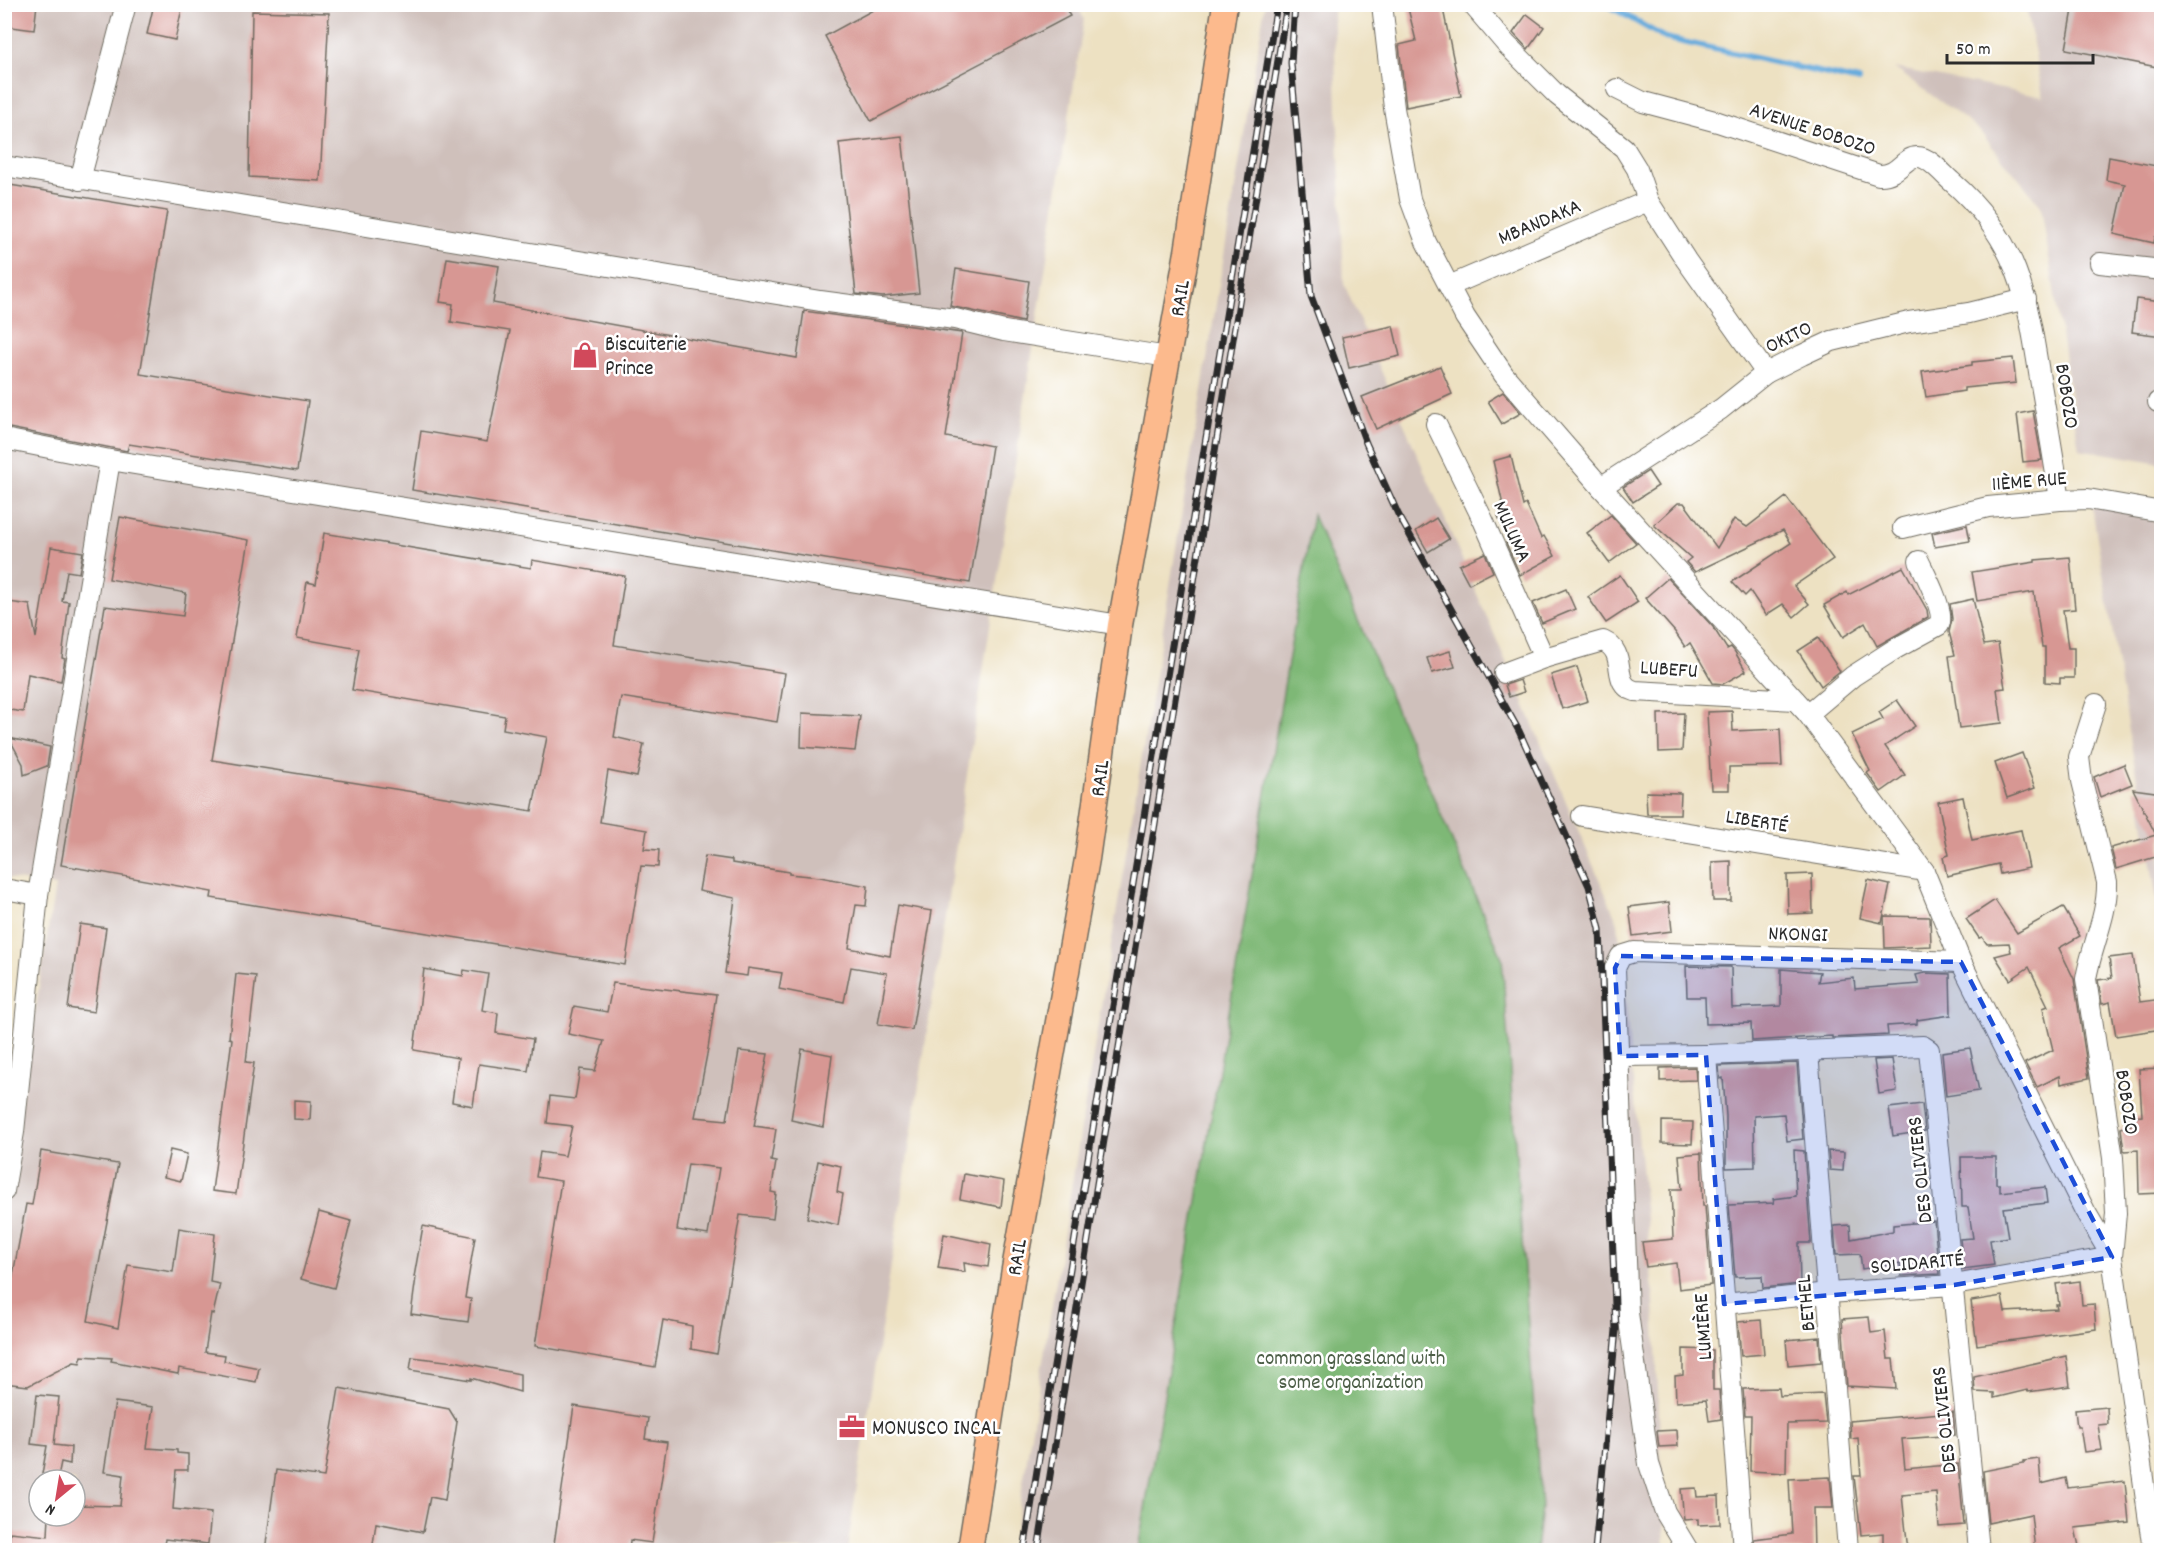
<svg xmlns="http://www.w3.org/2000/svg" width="2166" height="1555" font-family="Dekko,sans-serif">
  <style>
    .industrial { fill: #cfc0bb; fill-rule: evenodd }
    .forest { fill: #7eb876; stroke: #547250; stroke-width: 1.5 }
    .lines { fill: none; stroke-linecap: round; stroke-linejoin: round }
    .stream { stroke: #68acdd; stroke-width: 6 }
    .building { fill: #d79793; fill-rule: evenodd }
    .minor-casing { stroke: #6f6b60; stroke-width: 22 }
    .major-casing { stroke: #6f6b60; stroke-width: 27 }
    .minor { stroke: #fff; stroke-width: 20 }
    .major { stroke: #fcba8d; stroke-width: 24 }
    .rail-casing { stroke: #2b2b2b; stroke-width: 7 }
    .rail { stroke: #fff; stroke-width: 4.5; stroke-dasharray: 14; stroke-linecap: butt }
    .marked { fill: #1d4ed8; fill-opacity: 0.2; stroke: #1d4ed8; stroke-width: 4.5; stroke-dasharray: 12 8; stroke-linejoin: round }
    .labels { text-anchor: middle; stroke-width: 5; stroke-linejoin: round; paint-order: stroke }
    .street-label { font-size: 21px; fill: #2b2b2b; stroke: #fff }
    .poi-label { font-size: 21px; fill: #2b2b2b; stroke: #fff; text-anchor: start }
    .park-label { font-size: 21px; fill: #4d5f48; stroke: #fff }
  </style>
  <rect width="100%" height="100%" fill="#fff"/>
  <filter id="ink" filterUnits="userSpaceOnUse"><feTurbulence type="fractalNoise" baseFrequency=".0167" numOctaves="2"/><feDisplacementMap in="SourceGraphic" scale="12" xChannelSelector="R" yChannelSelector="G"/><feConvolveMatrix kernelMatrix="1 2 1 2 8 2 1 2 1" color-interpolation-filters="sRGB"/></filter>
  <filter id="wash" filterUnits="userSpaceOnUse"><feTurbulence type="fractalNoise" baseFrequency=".008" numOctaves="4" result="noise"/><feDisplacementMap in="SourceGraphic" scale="24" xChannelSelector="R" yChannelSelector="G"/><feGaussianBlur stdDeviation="1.35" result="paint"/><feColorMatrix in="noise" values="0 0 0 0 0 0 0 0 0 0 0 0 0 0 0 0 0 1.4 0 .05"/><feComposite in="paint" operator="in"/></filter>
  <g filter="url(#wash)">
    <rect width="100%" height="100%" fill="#ede1c2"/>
    <g class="industrial">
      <path d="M5 5H1077L1084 19 847 1550H5V1200L55 886 5 878ZM39 1480H75V1516H39Z"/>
      <polygon points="1265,5 1333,5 1344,284 1618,923 1654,1302 1665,1550 1012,1550"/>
      <polygon points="2026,5 2161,5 2161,463 2079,449 2041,206 1977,128 1894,68 2043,97"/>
      <polygon points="2091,501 2161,513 2161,925"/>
    </g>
    <polygon class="forest" points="1313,515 1502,958 1541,1508 1536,1550 1138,1550"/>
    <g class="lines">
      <polyline class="stream" points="1606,4 1665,38 1859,81"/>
    </g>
    <g id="blocks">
      <g class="building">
        <polygon points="4,4 37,4 34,30 4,26"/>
        <polygon points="154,4 183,4 175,40 147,34"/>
        <polygon points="884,4 1063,4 1070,16 871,121 825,36"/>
        <polygon points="1407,4 1442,4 1461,96 1406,107 1399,45 1416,41"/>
        <polygon points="2074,4 2162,4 2162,68 2066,49"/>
        <polygon points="252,11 329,13 320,181 249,177"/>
        <polygon points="1527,14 1544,27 1528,49 1513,33"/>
        <polygon points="902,136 919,293 883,297 856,294 839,143"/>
        <polygon points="2109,157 2162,167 2162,238 2155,237 2154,243 2114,234 2125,184 2106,180"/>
        <polygon points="4,184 167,211 140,374 308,401 297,471 129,444 127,451 4,427"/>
        <polygon points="447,258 499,266 493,303 797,358 804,311 962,333 946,437 992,446 970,583 412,490 421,431 487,442 510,331 451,322 453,304 440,302"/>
        <polygon points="956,269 1029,281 1023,322 950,306"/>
        <polygon points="2136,299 2162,302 2162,336 2132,332"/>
        <polygon points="1393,326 1400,356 1349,368 1342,337"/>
        <polygon points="2013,358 2016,383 1964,388 1964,391 1926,397 1922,372 1972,365 1972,362"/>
        <polygon points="1440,366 1452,394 1376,429 1362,397"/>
        <polygon points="1503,392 1521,413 1502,424 1488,401"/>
        <polygon points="2033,411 2042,460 2023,462 2017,414"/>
        <polygon points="1511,456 1523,506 1526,504 1541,538 1544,536 1555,556 1520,575 1506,543 1509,541 1498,516 1505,514 1493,461"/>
        <polygon points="1648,471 1658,486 1633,502 1623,487"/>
        <polygon points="1786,497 1833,559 1794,586 1809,604 1794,617 1783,604 1766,615 1750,591 1745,596 1732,582 1791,543 1783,530 1695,572 1686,562 1691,558 1654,525 1678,503 1684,503 1717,548 1734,519 1747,527"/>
        <polygon points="1611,515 1636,543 1609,563 1587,533"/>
        <polygon points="120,517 249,540 212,760 532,811 547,737 503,729 505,716 352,690 359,649 297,638 307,582 316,584 324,533 531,568 532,560 625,576 614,645 785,673 777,722 621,697 614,737 644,744 637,777 608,771 600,822 647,830 644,849 659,850 658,867 641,866 625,965 211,898 212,892 61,865 105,606 183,616 186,593 109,579"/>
        <polygon points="1436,518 1449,539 1428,552 1416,531"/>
        <polygon points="1967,525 1970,541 1935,547 1932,533"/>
        <polygon points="51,547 83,552 79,573 67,571 62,601 69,602 62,658 65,659 61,681 28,674 23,712 4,709 4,632 9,602 30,605 36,638"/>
        <polygon points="1485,553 1493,572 1469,584 1459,565"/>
        <polygon points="2070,557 2075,609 2063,610 2068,648 2074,648 2074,678 2060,678 2060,683 2045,682 2045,647 2042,647 2034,592 1977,601 1972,572 2035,562 2035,560"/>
        <polygon points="1903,567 1927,610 1928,617 1877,646 1865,623 1843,637 1824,605 1847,592 1848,595"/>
        <polygon points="1620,575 1638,602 1606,623 1588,597"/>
        <polygon points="1668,578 1713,627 1727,649 1731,647 1735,652 1746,671 1723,684 1713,683 1690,643 1685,647 1675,632 1645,598"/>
        <polygon points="1566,589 1575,609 1542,623 1533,603"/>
        <polygon points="1973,599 1984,645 1998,643 2005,688 1997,689 2002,723 1959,728 1949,656 1955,655 1949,632 1952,619 1950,604"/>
        <polygon points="1818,638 1840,671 1821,686 1798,651"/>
        <polygon points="1450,651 1455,667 1432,673 1427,658"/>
        <polygon points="1577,667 1588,701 1562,709 1551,675"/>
        <polygon points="1520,680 1524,692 1509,697 1505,685"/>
        <polygon points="1897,700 1915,726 1885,746 1905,775 1881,792 1867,773 1870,771 1852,734 1883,719 1879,712"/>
        <polygon points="1732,711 1733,731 1780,729 1782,766 1729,767 1729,790 1711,790 1707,712"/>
        <polygon points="802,713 860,716 855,751 801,747"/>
        <polygon points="1684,713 1682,751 1659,752 1658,714"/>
        <polygon points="9,738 50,747 47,766 24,775 23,764"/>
        <polygon points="2022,753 2035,788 2007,798 1995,763"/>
        <polygon points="2124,764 2132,784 2100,797 2094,777"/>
        <polygon points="2133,789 2162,793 2162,855 2116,869 2111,848 2156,835"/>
        <polygon points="1646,792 1681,793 1680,814 1647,814"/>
        <polygon points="1963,797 1972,840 2021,830 2029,868 2000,874 1998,864 1947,876 1943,857 1949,855 1938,802"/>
        <polygon points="705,856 732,860 732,863 789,872 789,874 820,877 868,886 866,906 856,905 849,948 890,956 898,905 932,911 912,1030 878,1024 887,973 851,967 844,1002 779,989 782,973 748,968 747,976 725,973 735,898 699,891"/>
        <polygon points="1731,861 1731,901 1713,901 1712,862"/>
        <polygon points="1812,874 1813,913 1788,914 1787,875"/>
        <polygon points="1868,880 1890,885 1882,923 1860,918"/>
        <polygon points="1995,900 2017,933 2063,907 2080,936 2059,948 2074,979 2089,1078 2061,1084 2060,1076 2037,1087 2025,1063 2053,1050 2043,1008 2048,1006 2029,967 2010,980 1995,956 2011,952 2009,943 1987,944 1982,937 1979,938 1966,919"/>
        <polygon points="1669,902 1672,931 1633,936 1629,907"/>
        <polygon points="1884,916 1930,917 1931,946 1885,948"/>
        <polygon points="80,924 106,928 94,1012 68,1008"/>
        <polygon points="2133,955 2140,1002 2162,999 2162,1029 2116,1036 2110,1002 2102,1004 2098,980 2112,978 2109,958"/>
        <polygon points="1686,966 1731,967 1732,1008 1781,1006 1781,969 1820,972 1818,982 1854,978 1855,989 1919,984 1916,975 1924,973 1950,974 1951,1015 1917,1020 1917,1024 1887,1026 1888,1035 1832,1038 1832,1036 1752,1041 1751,1023 1706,1024 1705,997 1687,997"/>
        <polygon points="424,969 463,976 464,970 488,974 482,1010 498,1013 496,1033 533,1039 528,1071 479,1064 473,1106 452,1102 458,1058 414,1050"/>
        <polygon points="236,974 256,976 246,1062 254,1063 236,1194 212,1191 232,1039 229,1038"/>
        <path d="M613 983 716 995 708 1049 695 1117 727 1120 739 1051 768 1054 754 1126 776 1129 771 1161 776 1162 771 1192 776 1193 773 1219 740 1215 717 1354 691 1349 692 1326 663 1320 655 1367 535 1346 561 1181 536 1177 540 1152 565 1156 572 1126 547 1123 550 1096 575 1099 580 1069 595 1071 604 1041 568 1034 574 1006 607 1012ZM688 1164 719 1168 708 1235 677 1230Z"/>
        <polygon points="1970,1048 1979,1091 1946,1096 1942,1052"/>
        <polygon points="802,1049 832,1055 823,1127 791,1120"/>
        <polygon points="1892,1059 1897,1091 1879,1094 1874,1060"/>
        <polygon points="1797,1063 1803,1139 1787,1141 1784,1114 1754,1116 1755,1167 1726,1168 1726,1116 1723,1078 1720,1079 1719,1066"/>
        <polygon points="1695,1067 1696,1080 1660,1081 1660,1068"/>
        <polygon points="2162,1068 2162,1101 2157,1101 2162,1152 2162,1193 2139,1194 2138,1150 2124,1151 2121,1128 2131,1125 2130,1117 2142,1116 2139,1069"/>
        <polygon points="294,1100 311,1101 310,1120 294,1119"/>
        <polygon points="1922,1104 1925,1131 1893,1136 1889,1108"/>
        <polygon points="1662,1121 1693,1122 1692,1144 1662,1143"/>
        <polygon points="170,1150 187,1154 181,1181 164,1177"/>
        <polygon points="1794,1150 1804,1151 1811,1243 1799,1243 1800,1284 1763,1288 1762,1276 1735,1277 1729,1205 1774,1203 1773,1199 1796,1196"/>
        <polygon points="41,1151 118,1164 88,1321 118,1328 128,1265 173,1272 179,1228 215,1234 210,1282 220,1284 213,1314 211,1313 205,1352 225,1355 224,1361 259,1368 256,1382 179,1368 178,1374 111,1361 112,1358 82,1356 80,1363 74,1362 28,1386 4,1383 4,1324 26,1204 32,1205"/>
        <polygon points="1828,1151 1844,1152 1843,1171 1830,1170"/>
        <polygon points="1701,1153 1703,1206 1705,1206 1711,1285 1679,1289 1676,1263 1646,1267 1642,1242 1673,1239 1671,1189 1682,1189 1679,1155"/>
        <polygon points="1961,1157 1996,1157 1996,1184 2000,1184 2000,1192 2045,1187 2047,1203 2003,1208 2008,1237 1990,1240 1994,1265 1963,1269 1960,1239 1973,1238 1968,1207 1962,1207"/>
        <polygon points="818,1161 841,1166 837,1192 843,1194 838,1225 807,1218"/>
        <polygon points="964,1174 1004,1181 1001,1207 960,1199"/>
        <polygon points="319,1212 351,1221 334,1288 301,1279"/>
        <polygon points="1934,1221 1939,1274 1901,1276 1900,1263 1862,1269 1860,1254 1836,1255 1834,1226 1850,1225 1851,1239 1893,1231 1893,1225"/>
        <polygon points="423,1226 475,1237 465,1298 471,1299 468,1322 411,1314 416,1277 414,1277"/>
        <polygon points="944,1234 991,1244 988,1267 964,1263 965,1272 938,1268"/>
        <polygon points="2080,1281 2082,1305 2094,1304 2096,1329 1977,1345 1971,1301 2002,1296 2005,1312 2057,1309 2056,1305 2059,1305 2056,1284"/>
        <polygon points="1869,1317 1871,1333 1885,1331 1888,1359 1893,1359 1896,1389 1847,1386 1842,1319"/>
        <polygon points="1761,1320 1764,1354 1741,1356 1738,1322"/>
        <polygon points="1819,1337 1821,1362 1788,1365 1786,1340"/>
        <polygon points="1683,1349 1713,1350 1713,1390 1719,1390 1721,1419 1709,1421 1706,1400 1676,1402 1675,1376 1683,1375"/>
        <polygon points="2066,1356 2070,1386 2028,1392 2027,1390 1994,1398 1994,1393 1975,1392 1974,1377"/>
        <polygon points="412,1357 454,1362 454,1361 520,1374 520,1392 471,1378 471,1380 410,1370"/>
        <polygon points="339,1388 449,1409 457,1422 445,1500 430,1497 423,1532 376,1523 372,1551 265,1551 276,1470 324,1477"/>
        <polygon points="1779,1388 1780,1396 1823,1394 1826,1423 1787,1424 1786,1473 1750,1471 1751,1416 1745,1416 1743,1389"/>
        <polygon points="37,1395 59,1397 54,1445 71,1447 70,1464 61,1462 58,1477 42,1474 47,1446 31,1444"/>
        <polygon points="115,1402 153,1407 147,1448 177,1450 177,1453 188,1454 188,1470 176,1470 173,1509 211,1513 208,1544 165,1539 163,1551 26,1551 9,1549 10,1532 48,1536 49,1516 75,1516 75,1505 120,1506 123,1475 104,1472"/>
        <polygon points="574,1406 648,1418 645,1439 667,1442 652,1543 630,1540 629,1551 553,1551"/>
        <polygon points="2107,1407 2108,1424 2098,1425 2102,1450 2084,1452 2080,1427 2077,1427 2075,1410"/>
        <polygon points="1953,1412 1955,1435 1902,1439 1905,1469 1958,1464 1964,1525 1939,1527 1936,1492 1902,1495 1908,1551 1883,1551 1883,1533 1861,1535 1854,1476 1861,1476 1858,1438 1851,1439 1850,1421"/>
        <polygon points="1677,1430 1678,1446 1659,1447 1657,1431"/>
        <polygon points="2039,1459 2041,1484 2066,1478 2068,1488 2125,1481 2129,1522 2075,1528 2080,1551 2035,1551 2031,1514 1988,1523 1983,1471 2024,1463 2024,1461"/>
        <polygon points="1830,1477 1833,1508 1813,1508 1814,1551 1755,1551 1754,1539 1792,1534 1789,1479"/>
        <polygon points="1696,1488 1697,1497 1719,1496 1720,1524 1698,1525 1698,1519 1684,1520 1681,1489"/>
      </g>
    </g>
  </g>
  <g filter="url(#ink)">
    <use href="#blocks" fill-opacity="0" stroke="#6f6b60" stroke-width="1.5"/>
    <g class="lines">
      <g class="minor-casing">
        <g id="minor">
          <polyline points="1382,4 1394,108 1410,199 1426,242 1465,317 1504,375 1601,487 1808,714 1924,871 1961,962 2085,1211 2112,1257"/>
          <polyline points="1472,4 1506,44 1557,95 1624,148 1637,169 1648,201 1686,260 1766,373"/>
          <path d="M1617 89 1643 102 1718 122 1879 175C1899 176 1904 156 1918 157 1929 157 1943 174 1951 181 2018 239 2027 295 2040 379 2047 419 2054 460 2060 500"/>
          <polyline points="4,166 820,301 955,319 1004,331 1168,357"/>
          <polyline points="80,180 126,4"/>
          <polyline points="2100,263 2162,270"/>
          <polyline points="1449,286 1648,201"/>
          <polyline points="2158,402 2162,403"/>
          <polyline points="1436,424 1483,520 1544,658"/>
          <polyline points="4,439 110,460 1120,625"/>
          <polyline points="1601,487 1721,409 1766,373 1802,355 1832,341 1909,322 1969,313 2026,299"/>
          <polyline points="1903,528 1988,507 2060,500 2088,499 2162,512"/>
          <path d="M1504 673 1544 658 1603 641C1630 653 1609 684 1635 691L1795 700"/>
          <path d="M2096 704 2079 757 2082 781 2107 882C2108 915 2091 947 2086 979L2113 1158 2116 1213 2112 1257 2153 1550"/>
          <path d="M1808 714 1853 676 1895 649 1939 625C1946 613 1925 574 1919 561"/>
          <polyline points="1582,816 1924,871"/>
          <polyline points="4,889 38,895"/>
          <polyline points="1808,1052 1848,1550"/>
          <polyline points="1706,1055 1923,1046 1929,1050 1979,1550"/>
          <polyline points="1620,1056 1706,1055 1743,1550"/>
          <polyline points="4,1191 14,1132 38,895 110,460"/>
          <polyline points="1724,1304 1828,1293 1954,1285 2112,1257"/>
          <polyline points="1688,1550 1665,1512 1649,1464 1628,1313 1615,968 1621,956 1634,952 1961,962"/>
        </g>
      </g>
      <g class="major-casing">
        <polyline id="major" points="970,1550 1014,1269 1087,859 1120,625 1187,252 1225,4"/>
      </g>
      <use href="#minor" class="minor"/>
      <use href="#major" class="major"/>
      <g class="rail-casing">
        <g id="rail">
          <polyline points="1295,4 1291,63 1311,296 1366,443 1398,514 1519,731 1589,886 1600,929 1616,1330 1595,1550"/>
          <polyline points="1024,1550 1277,4"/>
          <polyline points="1038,1550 1287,4"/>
        </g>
      </g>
      <use href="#rail" class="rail"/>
    </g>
  </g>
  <path class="marked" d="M1621 956 1961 962 2112 1257 1954 1285 1724 1304 1706 1055 1620 1056 1615 968Z"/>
  <defs>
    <g id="shop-bare" transform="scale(2.07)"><path d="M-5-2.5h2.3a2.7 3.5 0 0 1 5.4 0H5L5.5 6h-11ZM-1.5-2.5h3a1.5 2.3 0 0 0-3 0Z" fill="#d1495b" stroke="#fff" stroke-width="2.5" paint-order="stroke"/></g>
    <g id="office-bare" transform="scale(2.07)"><path d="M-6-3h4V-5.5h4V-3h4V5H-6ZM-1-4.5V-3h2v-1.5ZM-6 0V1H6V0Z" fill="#d1495b" stroke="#fff" stroke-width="2.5" paint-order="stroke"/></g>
  </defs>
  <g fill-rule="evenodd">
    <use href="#shop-bare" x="585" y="355"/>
    <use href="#office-bare" x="852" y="1427"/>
  </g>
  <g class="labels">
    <g class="street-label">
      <text transform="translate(1813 128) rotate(18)" y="7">AVENUE BOBOZO</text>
      <text transform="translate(1539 221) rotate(-23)" y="7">MBANDAKA</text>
      <text transform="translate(1179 298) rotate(-80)" y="7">RAIL</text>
      <text transform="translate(1788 336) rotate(-26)" y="7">OKITO</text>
      <text transform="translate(2068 396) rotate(81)" y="7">BOBOZO</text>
      <text transform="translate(2029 480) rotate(-5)" y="7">11ÈME RUE</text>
      <text transform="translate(1513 531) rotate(66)" y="7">MULUMA</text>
      <text transform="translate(1669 668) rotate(4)" y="7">LUBEFU</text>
      <text transform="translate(1099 778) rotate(-82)" y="7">RAIL</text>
      <text transform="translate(1757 820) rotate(9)" y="7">LIBERTÉ</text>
      <text transform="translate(1798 933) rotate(2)" y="7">NKONGI</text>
      <text transform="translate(2128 1102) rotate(81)" y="7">BOBOZO</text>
      <text transform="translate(1919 1170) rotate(-96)" y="7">DES OLIVIERS</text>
      <text transform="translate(1016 1257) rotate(-80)" y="7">RAIL</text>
      <text transform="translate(1917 1262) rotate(-5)" y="7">SOLIDARITÉ</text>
      <text transform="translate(1805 1303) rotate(-95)" y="7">BETHEL</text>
      <text transform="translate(1702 1327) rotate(-94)" y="7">LUMIÈRE</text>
      <text transform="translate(1943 1420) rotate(-96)" y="7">DES OLIVIERS</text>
    </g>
    <g class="poi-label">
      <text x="605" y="350">Biscuiterie<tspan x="605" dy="24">Prince</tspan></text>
      <text x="872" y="1434">MONUSCO INCAL</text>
    </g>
    <g class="park-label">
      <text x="1351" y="1364">common grassland with<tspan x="1351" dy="24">some organization</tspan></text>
    </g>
  </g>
  <rect width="2166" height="1555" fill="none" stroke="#fff" stroke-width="24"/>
  <g transform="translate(57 1498) rotate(210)"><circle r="28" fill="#ffffff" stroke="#aaaaaa" stroke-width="1.5"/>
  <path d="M0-4.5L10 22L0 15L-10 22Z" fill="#d1495b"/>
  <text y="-9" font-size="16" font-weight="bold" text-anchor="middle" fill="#2b2b2b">N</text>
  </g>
  <path d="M1947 54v9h146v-9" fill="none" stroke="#2b2b2b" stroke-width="3"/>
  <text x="1956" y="54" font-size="18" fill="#2b2b2b" stroke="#ffffff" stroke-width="4.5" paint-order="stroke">50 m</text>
</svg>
